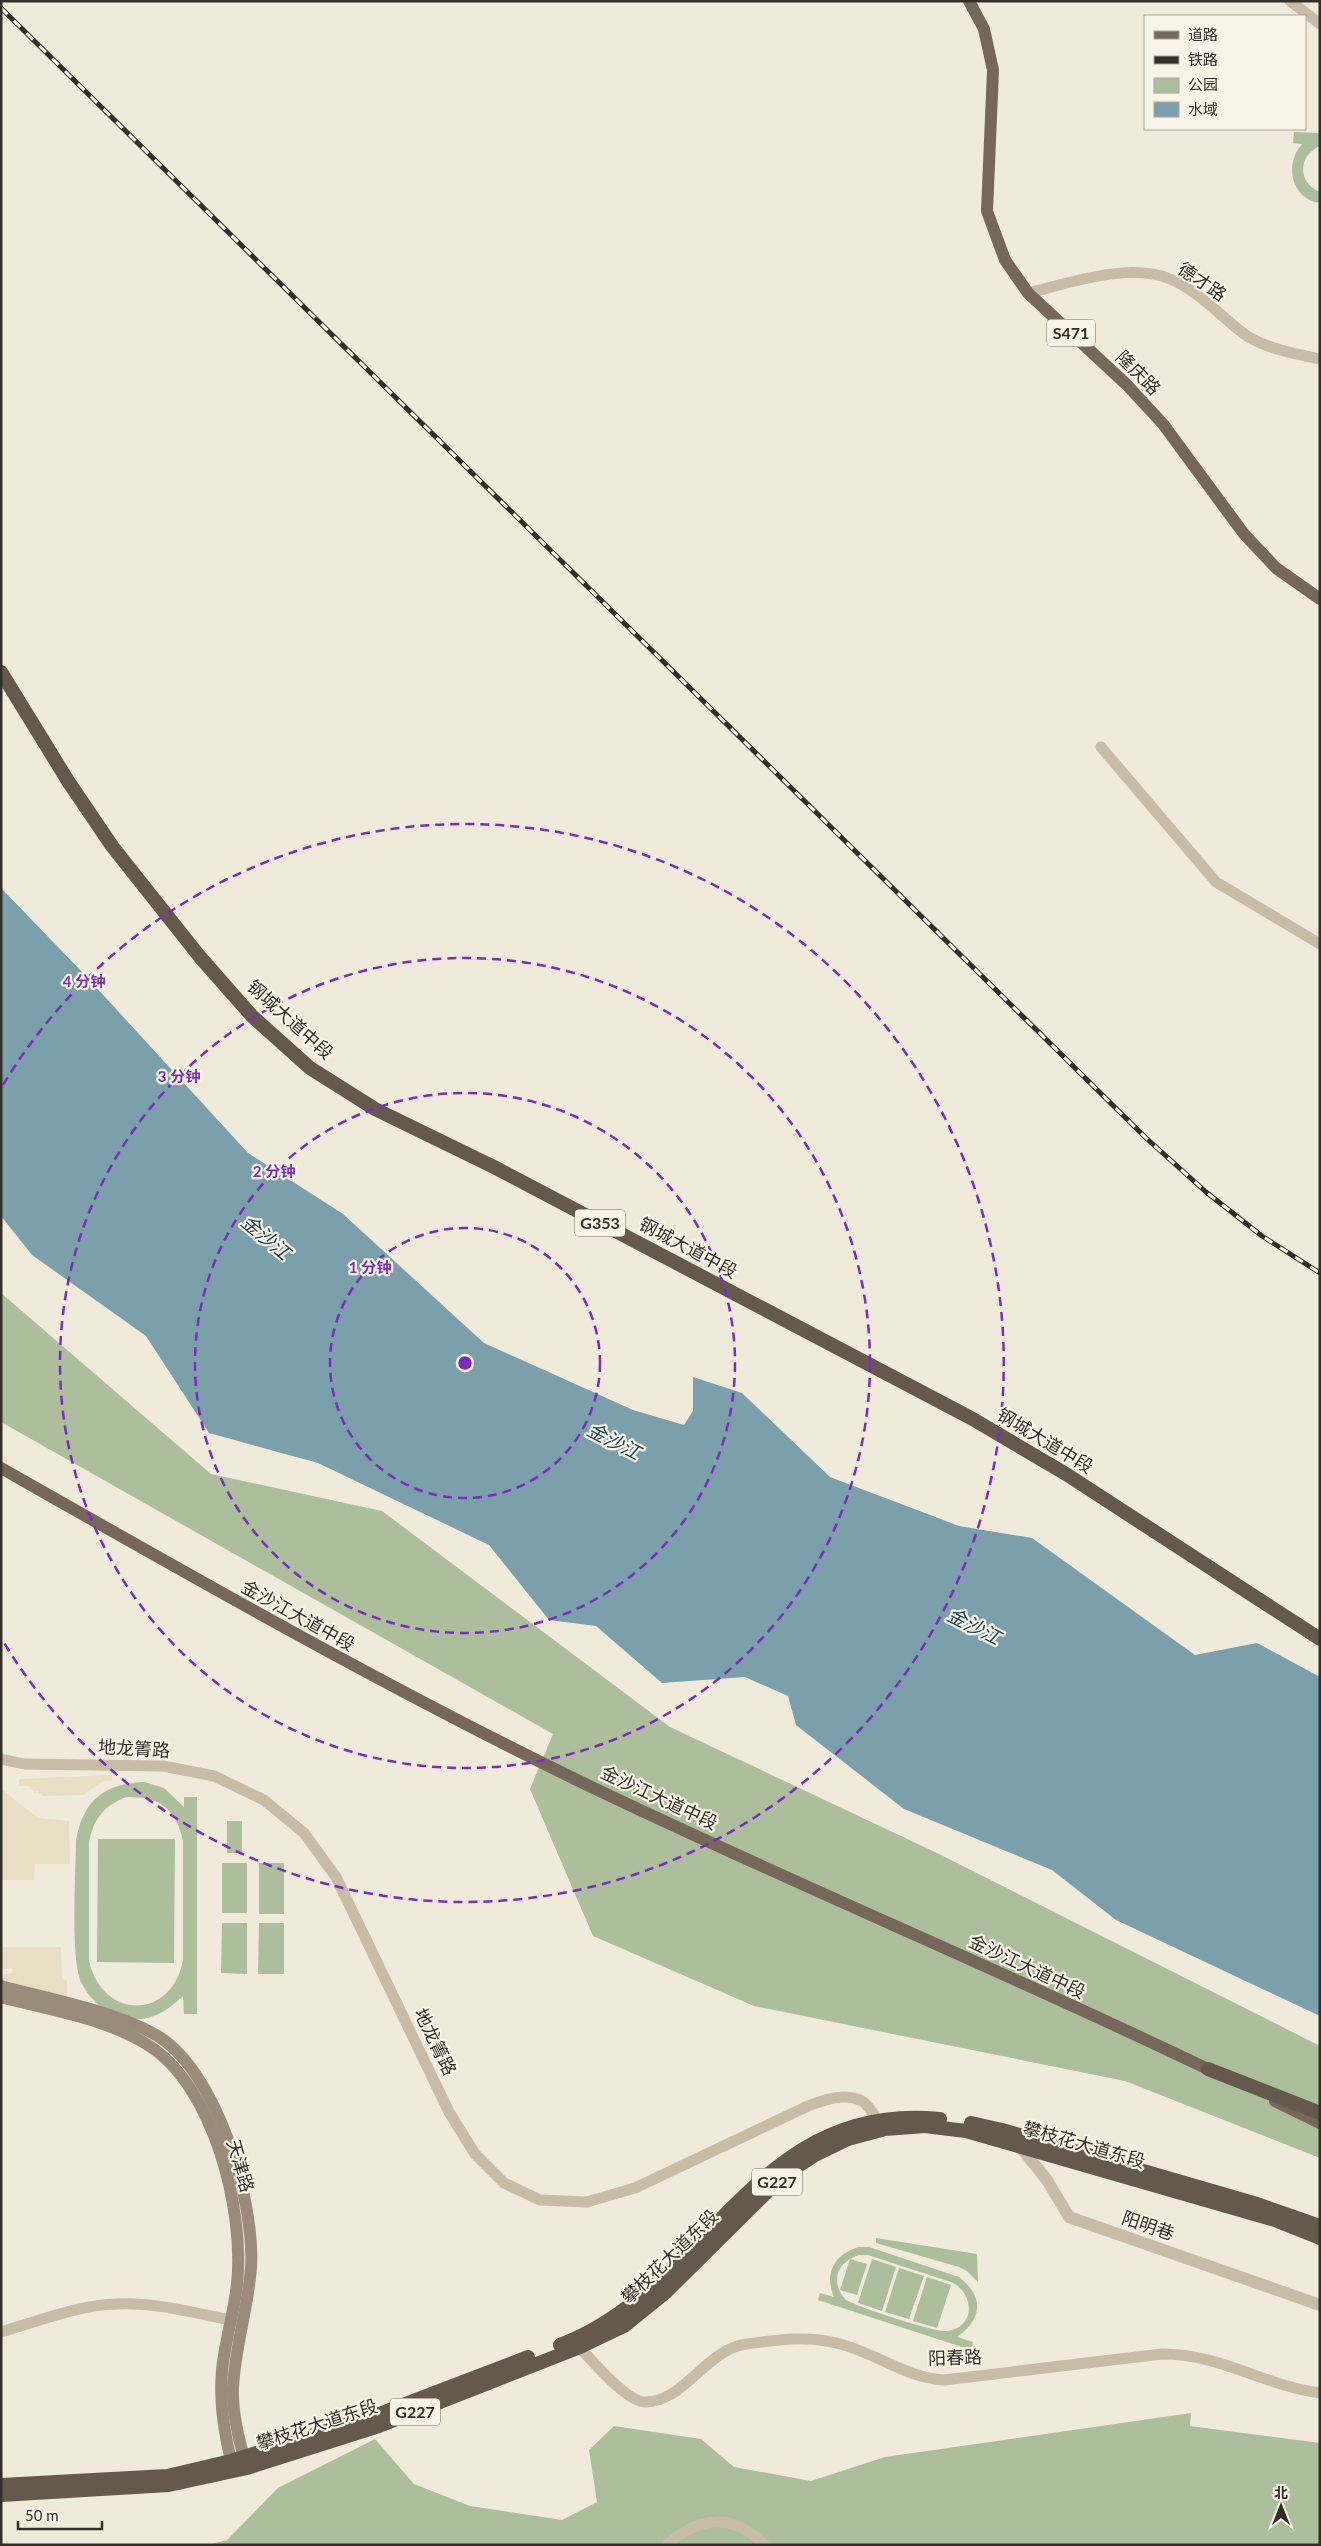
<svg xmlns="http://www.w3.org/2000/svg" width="1321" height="2546" font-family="Lato,'Noto Sans SC',sans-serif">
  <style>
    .green { fill: #acbe9c; fill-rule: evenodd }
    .plaza { fill: #e7dec3 }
    .water { fill: #7ca0ab }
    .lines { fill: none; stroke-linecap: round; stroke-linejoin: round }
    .minor { stroke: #c7bca8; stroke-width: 11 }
    .tertiary { stroke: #c7bca8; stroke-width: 12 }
    .secondary { stroke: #9a8c7a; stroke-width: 12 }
    .primary { stroke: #75685a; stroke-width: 12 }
    .trunk { stroke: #64594c; stroke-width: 14 }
    .rail-casing { stroke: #342e28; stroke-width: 5 }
    .rail { stroke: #f8f3e7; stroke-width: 3; stroke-dasharray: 9; stroke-linecap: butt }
    .ring { fill: none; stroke: #7b2cbf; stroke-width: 2.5; stroke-dasharray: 9 6 }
    .labels { text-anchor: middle; stroke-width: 4.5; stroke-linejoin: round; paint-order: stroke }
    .shield { fill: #f8f3e7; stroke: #6f6961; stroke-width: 1 }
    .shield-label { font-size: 16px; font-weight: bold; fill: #342e28 }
    .street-label { font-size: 18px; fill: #342e28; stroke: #f8f3e7 }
    .water-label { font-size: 19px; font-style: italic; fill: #204652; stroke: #f8f3e7 }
    .centre { fill: #7b2cbf; stroke: #f8f3e7; stroke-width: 2.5 }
    .ring-label { font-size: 15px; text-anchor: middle; font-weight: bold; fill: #7b2cbf; stroke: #f8f3e7; stroke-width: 4.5; stroke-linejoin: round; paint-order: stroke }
  </style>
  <rect width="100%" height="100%" fill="#f0eadb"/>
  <g class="green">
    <path d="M1294 132 1320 133V146C1298 156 1297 182 1320 192V203C1291 199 1284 164 1302 144L1293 143Z"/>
    <polygon points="1,1293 211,1474 382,1511 670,1727 937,1853 1320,2046 1320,2158 1125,2081 754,2006 593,1936 530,1789 553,1734 1,1422"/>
    <path d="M144 1782 164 1788 184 1807V1797H197V2014H184L183 1996C166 2012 146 2025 122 2017 103 2011 91 2001 82 1984 70 1962 76 1869 76 1840 84 1799 104 1784 144 1782ZM126 1797C159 1796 176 1808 183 1841V1960C172 2020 103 2021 89 1961V1842C94 1818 104 1806 126 1797Z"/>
    <rect x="227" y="1821" width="15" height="32"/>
    <polygon points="98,1839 175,1839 174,1963 97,1962"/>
    <rect x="222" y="1863" width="25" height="50"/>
    <rect x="259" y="1863" width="25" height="51"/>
    <polygon points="222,1923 247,1923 247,1974 221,1973"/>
    <polygon points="259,1923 284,1923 284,1974 258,1974"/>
    <polygon points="876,2238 977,2254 978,2282 967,2271 959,2267 876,2243"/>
    <path d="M858 2247H869L959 2277C984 2296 983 2319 957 2337L973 2342 971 2350 818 2300 820 2293 834 2297C824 2273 834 2255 858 2247ZM859 2255H868C894 2264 921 2272 948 2281 975 2290 977 2328 947 2331 937 2333 853 2306 845 2299 841 2295 838 2289 837 2282 836 2268 846 2259 859 2255Z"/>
    <polygon points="850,2259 867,2264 857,2295 840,2290"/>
    <polygon points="872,2259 896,2267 882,2311 858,2303"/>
    <polygon points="899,2268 924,2276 909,2319 885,2312"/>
    <polygon points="927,2277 951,2285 937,2328 913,2321"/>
    <polygon points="1191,2413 1190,2426 1320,2443 1320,2545 207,2545 227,2540 278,2488 375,2439 414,2484 470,2506 562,2520 597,2502 589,2450 614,2426 701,2439 734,2467 811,2481 885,2457"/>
  </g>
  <g class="plaza">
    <polygon points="112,1775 112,1781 103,1781 83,1795 43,1796 37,1791 35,1793 28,1786 19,1786 19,1779"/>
    <polygon points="1,1789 38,1818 69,1821 70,1864 35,1864 34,1880 2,1880"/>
    <polygon points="1,1947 61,1947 62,1979 67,1980 67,2004 1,1986 1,1975 12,1973 12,1968 1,1970"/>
  </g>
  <polygon class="water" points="1,888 84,974 248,1153 343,1214 484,1343 633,1410 684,1425 693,1411 693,1377 742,1393 830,1477 959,1526 1032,1538 1195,1655 1257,1643 1320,1677 1320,2016 1116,1920 1052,1870 904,1809 796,1725 788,1696 745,1677 662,1683 596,1626 549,1620 489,1545 318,1463 209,1433 146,1336 32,1255 1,1216"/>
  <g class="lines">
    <g class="minor">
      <polyline points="1290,1 1320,24"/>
      <path d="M1028 293C1069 283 1129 262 1170 279 1198 290 1223 319 1247 336 1268 349 1296 354 1320 359"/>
      <polyline points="1101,747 1216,882 1320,944"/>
      <path d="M1 1759 24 1764 163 1766 214 1776 264 1800 304 1833 336 1877 449 2112 475 2154 504 2183 540 2200 587 2202 635 2188 808 2106C825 2100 844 2092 862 2101 868 2104 873 2114 877 2119"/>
      <path d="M1 2332C39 2321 78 2305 117 2304 155 2302 194 2313 231 2320"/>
      <path d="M574 2342C589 2356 625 2402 645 2402 683 2403 707 2349 746 2344 776 2340 810 2335 840 2344 876 2353 906 2378 944 2380L1162 2354C1221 2354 1262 2385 1320 2393"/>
      <path d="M667 2545C698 2516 735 2513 764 2545"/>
    </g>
    <polyline class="tertiary" points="1018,2144 1047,2180 1069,2217 1320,2305"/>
    <g class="secondary">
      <path d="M1 1986C49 1999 114 2011 156 2035 217 2070 255 2201 251 2268 248 2308 235 2347 233 2387 232 2413 239 2440 246 2465"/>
      <path d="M1 1997C50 2010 105 2018 148 2045 214 2086 245 2212 237 2284 234 2313 225 2341 222 2370 219 2403 225 2439 234 2471"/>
    </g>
    <g class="primary">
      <polyline points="969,1 984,29 993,70 987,211 1005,260 1028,293 1127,385 1163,424 1244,534 1276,568 1320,599"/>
      <path d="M1 1468C191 1576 380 1684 577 1780 788 1882 1005 1971 1216 2073"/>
      <polyline points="1275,2101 1320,2123"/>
    </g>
    <g class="trunk">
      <polyline points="1,672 68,781 112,846 200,957 252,1016 310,1068 375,1109 494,1167 971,1418 1066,1474 1320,1639"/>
      <polyline points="1208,2069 1320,2113"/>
      <polyline points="971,2123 1002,2130 1257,2204 1320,2226"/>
      <path d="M560 2345C710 2288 753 2100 940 2119"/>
      <polyline points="1,2485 167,2476 231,2461 374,2416 528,2357"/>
      <polyline points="1,2495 169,2485 247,2468 379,2426 580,2347 624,2326 666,2292 783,2176 815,2155 848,2139 885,2129 925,2126 966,2131 1275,2220 1320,2238"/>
    </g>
    <g class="rail-casing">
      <polyline id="rail" points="1,8 1146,1138 1206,1192 1262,1236 1320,1273"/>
    </g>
    <use href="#rail" class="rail"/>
  </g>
  <g class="ring">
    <circle cx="465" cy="1363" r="135"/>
    <circle cx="465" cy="1363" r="270"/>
    <circle cx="465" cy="1363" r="405"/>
    <path d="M3 1085A539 539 0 1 1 3 1641"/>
  </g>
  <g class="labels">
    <g class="shield">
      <rect x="1047" y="319.5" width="48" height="27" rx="4"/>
      <rect x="575" y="1209.5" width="50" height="27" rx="4"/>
      <rect x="752" y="2168.5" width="50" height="27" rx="4"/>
      <rect x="390" y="2398.5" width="50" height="27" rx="4"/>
    </g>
    <g class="shield-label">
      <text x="1071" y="339">S471</text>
      <text x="600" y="1229">G353</text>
      <text x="777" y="2188">G227</text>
      <text x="415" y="2418">G227</text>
    </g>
    <g class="street-label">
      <text transform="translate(1202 282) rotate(34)" y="6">德才路</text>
      <text transform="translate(1138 373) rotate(45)" y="6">隆庆路</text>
      <text transform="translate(290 1020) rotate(42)" y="6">钢城大道中段</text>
      <text transform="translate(688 1248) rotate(28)" y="6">钢城大道中段</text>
      <text transform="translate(1045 1441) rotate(31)" y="6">钢城大道中段</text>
      <text transform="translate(298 1616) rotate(29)" y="6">金沙江大道中段</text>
      <text transform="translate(134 1749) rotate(3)" y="6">地龙箐路</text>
      <text transform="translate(659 1798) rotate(25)" y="6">金沙江大道中段</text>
      <text transform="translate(1027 1967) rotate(25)" y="6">金沙江大道中段</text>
      <text transform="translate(435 2042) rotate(64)" y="6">地龙箐路</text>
      <text transform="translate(1084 2145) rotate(16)" y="6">攀枝花大道东段</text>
      <text transform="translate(240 2166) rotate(74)" y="6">天津路</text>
      <text transform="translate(1148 2226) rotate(19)" y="6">阳明巷</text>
      <text transform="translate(670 2257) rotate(-44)" y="6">攀枝花大道东段</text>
      <text transform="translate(955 2358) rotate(-2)" y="6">阳春路</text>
      <text transform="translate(317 2425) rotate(-18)" y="6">攀枝花大道东段</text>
    </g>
    <g class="water-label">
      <text transform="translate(266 1237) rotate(40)" y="7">金沙江</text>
      <text transform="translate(614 1441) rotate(27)" y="7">金沙江</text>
      <text transform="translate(974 1626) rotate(27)" y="7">金沙江</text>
    </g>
  </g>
  <circle cx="465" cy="1363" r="8" class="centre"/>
  <g class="ring-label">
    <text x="84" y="987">4 分钟</text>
    <text x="179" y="1082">3 分钟</text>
    <text x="274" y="1177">2 分钟</text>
    <text x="370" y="1273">1 分钟</text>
  </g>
  <rect width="1321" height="2546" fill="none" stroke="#342e28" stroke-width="5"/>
  <rect x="1144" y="15" width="162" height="115" fill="#f8f3e7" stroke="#aaa49b"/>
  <rect x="1154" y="31" width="25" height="8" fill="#75685a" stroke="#aaa49b"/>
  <text x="1188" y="40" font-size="15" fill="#342e28">道路</text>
  <rect x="1154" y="56" width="25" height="8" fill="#342e28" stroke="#aaa49b"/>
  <text x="1188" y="65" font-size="15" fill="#342e28">铁路</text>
  <rect x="1154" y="78" width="25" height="15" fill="#acbe9c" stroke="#aaa49b"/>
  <text x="1188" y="90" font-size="15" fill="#342e28">公园</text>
  <rect x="1154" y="102" width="25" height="15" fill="#7ca0ab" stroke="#aaa49b"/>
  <text x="1188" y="115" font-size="15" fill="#342e28">水域</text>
  <g transform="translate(1281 2506)" stroke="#f8f3e7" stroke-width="4" paint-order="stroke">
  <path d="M0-4L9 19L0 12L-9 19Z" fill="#342e28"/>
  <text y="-8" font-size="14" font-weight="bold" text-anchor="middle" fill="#342e28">北</text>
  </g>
  <path d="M18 2521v8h84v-8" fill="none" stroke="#342e28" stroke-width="2.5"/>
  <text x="25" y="2521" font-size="15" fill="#342e28" stroke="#f8f3e7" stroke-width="4" paint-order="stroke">50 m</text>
</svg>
